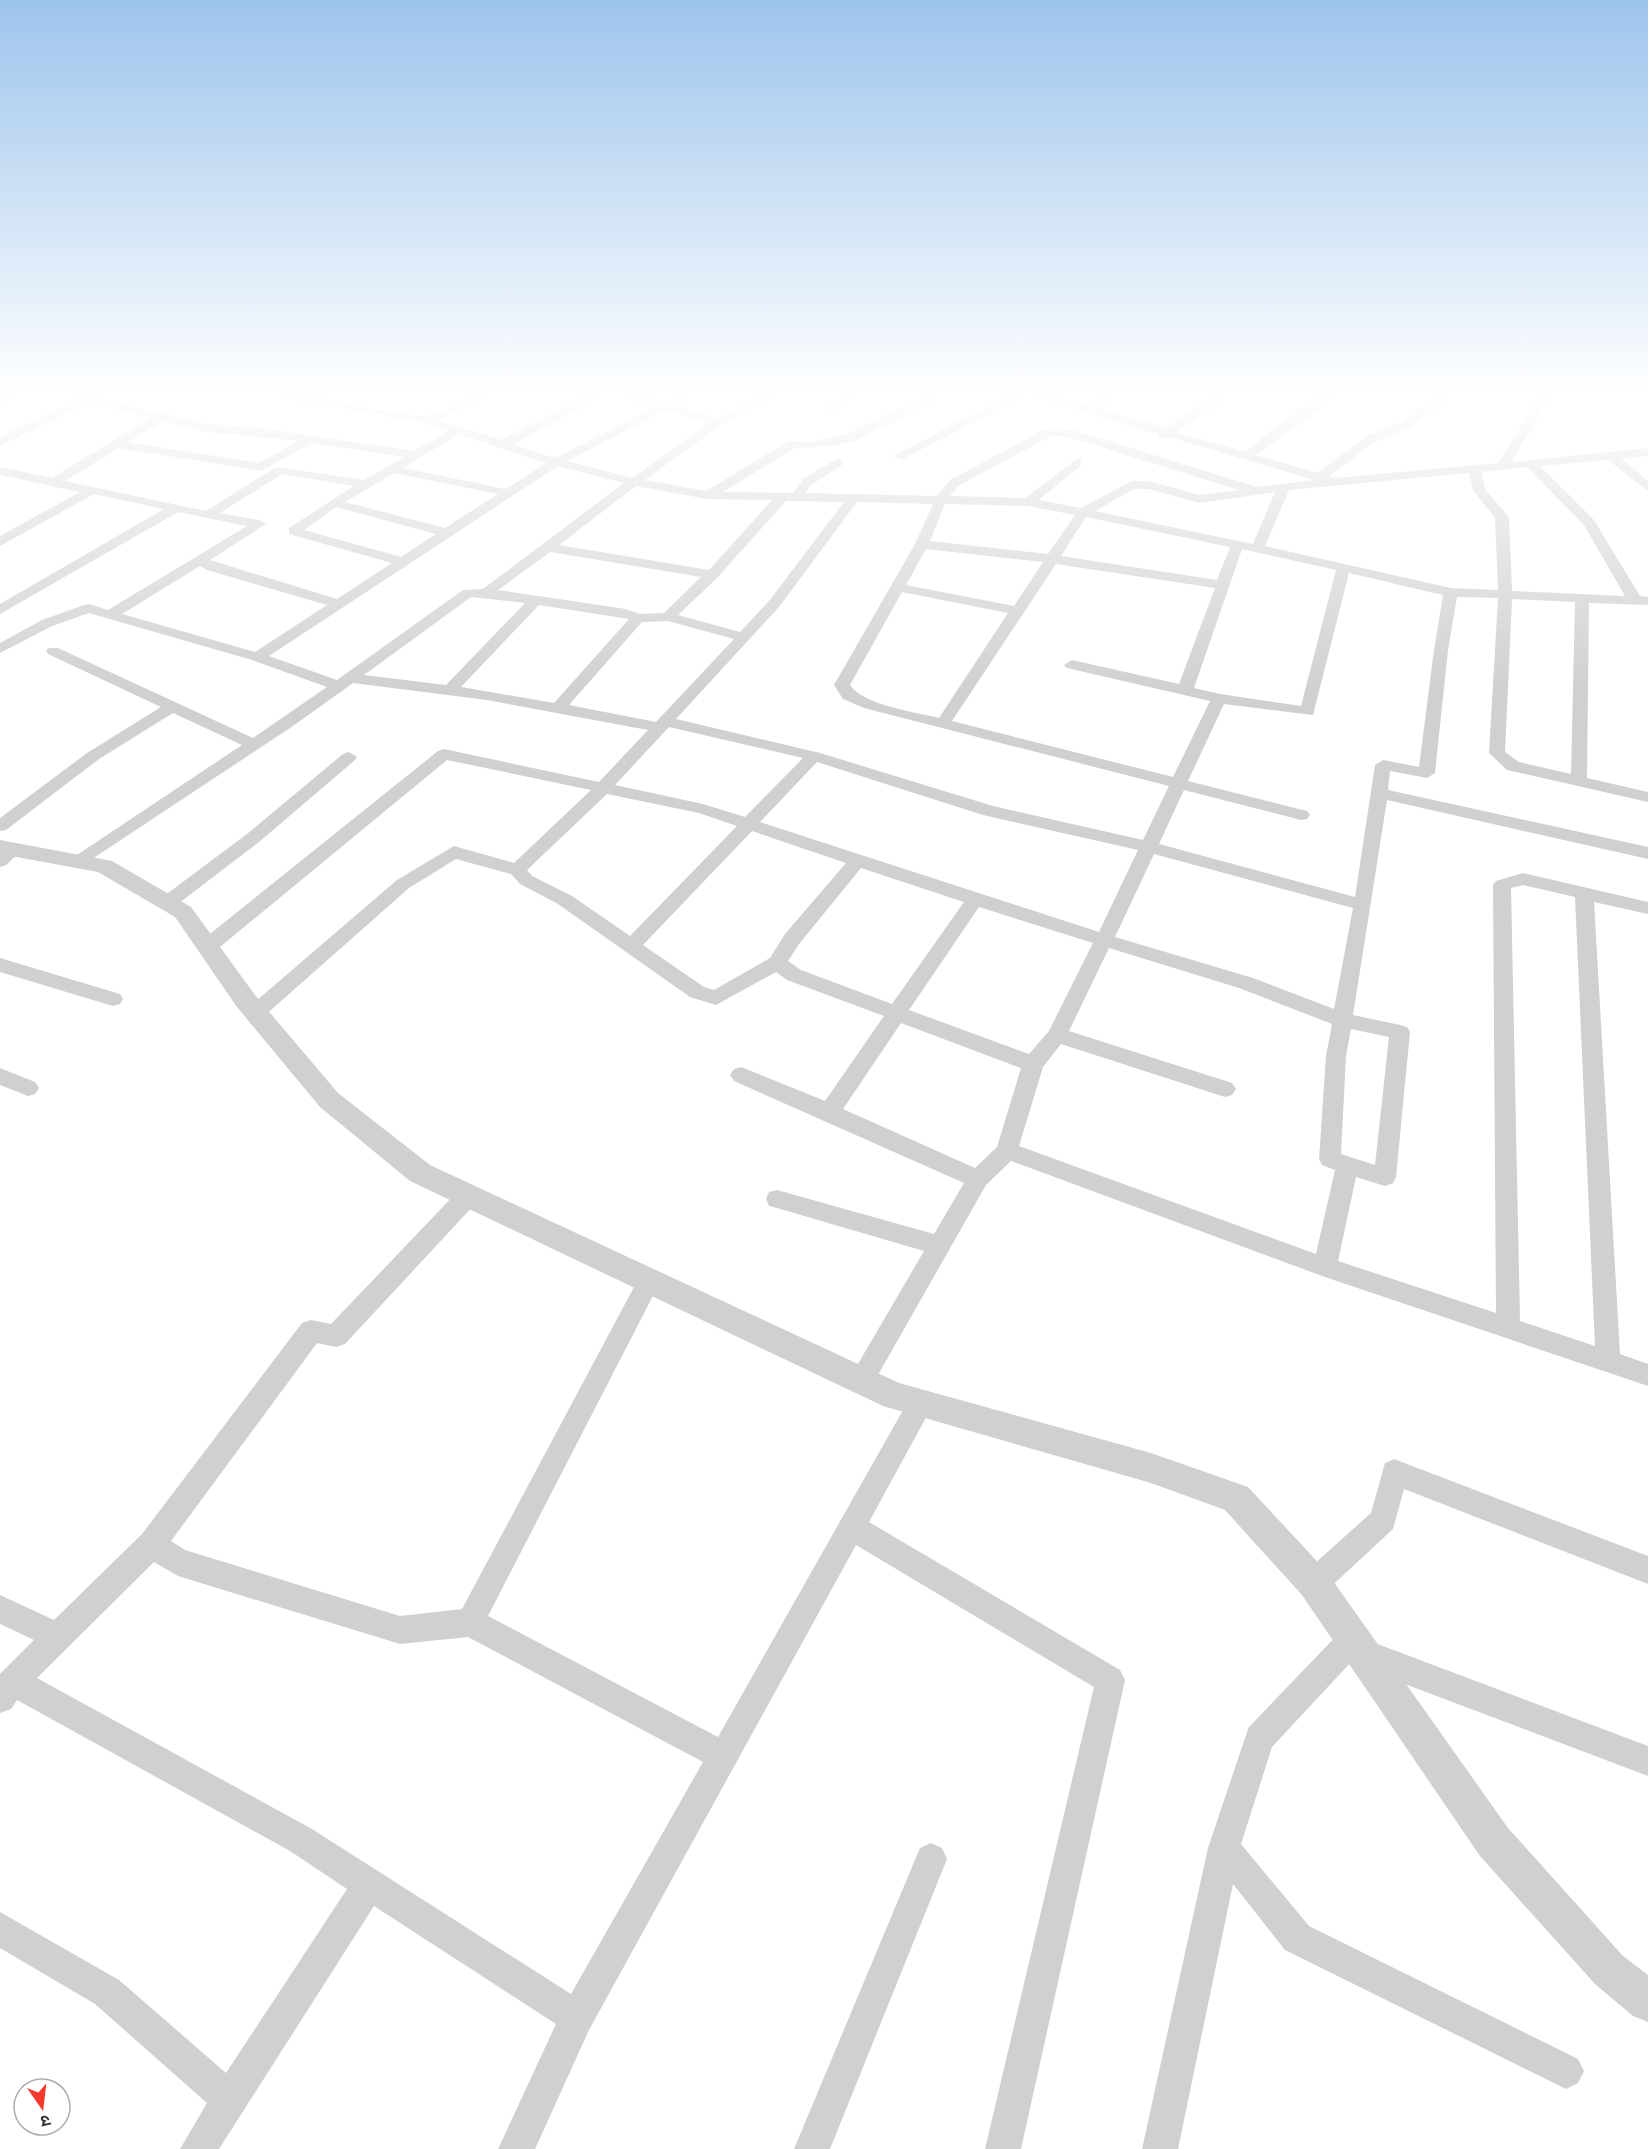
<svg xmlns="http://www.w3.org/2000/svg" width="1648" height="2149" font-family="'Nunito Sans','Noto Sans Devanagari',sans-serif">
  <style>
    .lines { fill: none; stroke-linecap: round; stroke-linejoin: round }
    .minor { fill: #d0d0d0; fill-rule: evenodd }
    .tertiary { fill: #d0d0d0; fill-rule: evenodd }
  </style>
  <rect width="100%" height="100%" fill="#fff"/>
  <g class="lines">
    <g class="minor">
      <polygon points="16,391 31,391 0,406 0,399"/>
      <path d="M49 391H69L207 424 261 428 414 451 448 431 426 423 260 394 254 391C312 391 367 411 423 416 442 417 470 391 497 391L438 420 501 440 597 391H627L664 402 686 391H701L675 406 717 418 769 391H784L722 424 645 480 706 491 789 441 812 442 847 434 935 391H950L894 422 856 440 832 446 795 448 723 492 793 493 803 479 838 458 844 462 842 465 811 485 805 493 937 496 950 480 1045 429H1070L1257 487 1314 480 1169 437 1158 439V434L1026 395 903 459 893 456 1016 391H1038L1085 405 1110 391H1125L1096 408 1166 428 1222 391H1236L1177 432 1245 452C1271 432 1313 391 1345 391L1256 455 1318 473 1368 435 1402 422 1444 391H1457L1410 428 1376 441 1329 476 1336 478 1498 463 1543 391H1555L1511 462 1648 448V456L1621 458 1648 481V491L1608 460 1540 466 1594 520 1640 596 1648 597V605L1589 603 1587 778 1648 792V802L1507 770 1489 753 1498 598 1457 597 1448 650 1435 773 1427 778 1390 771 1388 790 1648 847V859L1387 800 1353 1015 1400 1025 1407 1027 1410 1032 1396 1177 1393 1183 1385 1186 1356 1177 1338 1261 1496 1313 1493 885 1496 881 1523 873 1648 902V914L1594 902 1620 1354 1648 1364V1386L1325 1277 1011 1161 986 1185 870 1389 861 1393 852 1389 848 1381 924 1251 777 1208 769 1206 766 1199 769 1192 777 1190 934 1234 964 1183 734 1081 730 1075 734 1069 741 1067 825 1101 884 1016 787 980 776 972 716 1005 690 997 558 904 520 884 511 874 456 859 409 888 263 1017 256 1019 249 1017 246 1012 249 1007 397 880 454 846 514 863 591 790 447 760 215 951H201L198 946 201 941 438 751 444 749 599 782 648 730 487 700 353 683 293 726 83 865 77 867 68 861 242 745 173 713 99 759 6 830 0 831V818L87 753 161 707 48 654 46 651 48 648H58L253 738 327 687 252 660 89 613 52 626 0 653V643L42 620 84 605 89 604 108 610 247 526 178 512 0 614V604L164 509 94 494 0 546V536L80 492 0 475V467L52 478 151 418 89 403 0 446V437L77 400ZM610 393 655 407 555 458 513 444ZM666 410 709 423 632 478 567 461ZM163 421 207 432 298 441 259 463 128 442ZM459 434 546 463 506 489 403 468ZM1051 436H1065L1239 490 1200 495 1148 481H1132L1081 508 1038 500 1081 466V460L1077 459 1025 498 950 496 958 486ZM312 443 404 457 364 480 276 467 206 511 65 481 119 448 261 471ZM558 466 624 483 483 589 463 590 337 680 269 656ZM1527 467 1584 525 1625 596 1512 591 1509 517 1485 489 1482 472ZM394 473 498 494 445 528 345 502ZM1469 473 1473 490 1495 518 1498 590 1451 588 1265 546 1289 490ZM282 474 354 486 289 528V534L392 563 337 599 210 560 266 524 259 520 220 513ZM636 486 707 499 772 500 709 570 559 545ZM1134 489H1148L1200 503 1275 492 1253 544 1095 511ZM786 501 844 502 769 601 740 632 678 615 717 578ZM857 502 933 504 915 544 834 685 843 699 864 708 1169 786 1143 840 993 806 820 753 676 719 779 607ZM945 504 1028 506 1075 515 1048 554 930 541ZM336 507 436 534 401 557 304 530ZM1086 517 1230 547 1217 580 1061 556ZM926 549 1043 562 1014 606 906 585ZM1242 549 1336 570 1301 706 1220 694 1194 688ZM550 552 701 577 664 613 640 614 626 609 498 590ZM1056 564 1215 588 1179 684 1072 660 1064 665 1067 668 1210 701 1173 777 952 721ZM200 566 207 570 327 605 255 652 122 614ZM1349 573 1443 595 1434 650 1419 767 1383 760 1375 765 1355 897 1159 844 1184 790 1301 820 1307 819 1310 815 1307 811 1188 781 1224 704 1313 715ZM902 592 1008 613 939 718C915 712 863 705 850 685ZM471 597 525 603 446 685 364 675ZM1512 599 1575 602 1571 774 1519 762 1505 752ZM539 605 629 619 554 703 461 687ZM668 621 734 639 656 722 569 705 642 622ZM669 727 803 758 745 817 703 804 615 785ZM817 762 983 815 1138 850 1099 932 760 822ZM607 794 699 813 737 826 630 936 572 896 532 876 527 870ZM752 831 846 863 785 934 770 958 714 990 704 987 643 945ZM1154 854 1353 908 1334 1009 1253 978 1115 937ZM861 868 964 902 892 1004 801 970 788 961 799 944ZM1523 885 1575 897 1595 1346 1520 1321 1511 888ZM979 907 1093 943 1049 1031 1029 1054 909 1010ZM1109 948 1239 988 1332 1024 1326 1056 1319 1159 1322 1165 1335 1170 1316 1254 1019 1146 1043 1067 1061 1044 1225 1097 1232 1095 1236 1089 1232 1083 1069 1031ZM901 1023 1021 1068 997 1147 975 1168 843 1109ZM1351 1029 1389 1037 1375 1165 1341 1154 1346 1056Z"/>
      <polygon points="851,391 865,391 834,412 826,412 826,408"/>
      <polygon points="349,752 357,757 355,760 259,842 174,907 160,907 158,903 160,899 247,834 343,754"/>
      <polygon points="13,844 22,850 6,865 0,867 0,852"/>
      <polygon points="0,958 120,994 123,999 120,1004 113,1006 0,972"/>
      <polygon points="0,1068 35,1082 39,1088 35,1094 28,1096 0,1085"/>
      <path d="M467 1188 475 1190 478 1197 475 1204 345 1344 336 1347 317 1343 171 1541 185 1550 400 1616 462 1609 641 1274 649 1271 657 1274 661 1281 657 1288 488 1616 718 1737 911 1396 920 1392 929 1396 933 1404 929 1412 869 1522 1120 1670 1125 1680 1021 2149H985L1094 1687 856 1545 589 2030 535 2149H498L556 2024 374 1906 219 2149H180L207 2103 95 2004 0 1948V1912L119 1980 226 2073 347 1889 290 1851 17 1700 11 1709 0 1713V1674L34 1640 0 1624V1595L54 1620 142 1534 302 1323 311 1320 331 1324 459 1190ZM154 1562 178 1576 400 1644 468 1637 703 1762 571 1994 312 1829 37 1678Z"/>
      <polygon points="1394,1459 1648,1556 1648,1584 1404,1489 1393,1529 1324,1593 1314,1597 1304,1593 1300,1583 1304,1573 1371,1513 1385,1463"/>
      <polygon points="1353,1624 1363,1629 1367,1640 1648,1746 1648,1776 1365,1669 1355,1664 1353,1660 1272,1747 1241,1844 1309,1926 1578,2059 1584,2071 1578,2083 1566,2089 1285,1950 1233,1884 1178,2149 1142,2149 1208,1848 1245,1738 1249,1727 1343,1629"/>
      <polygon points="931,1843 942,1848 947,1859 830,2149 794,2149 920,1848"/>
    </g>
    <polygon class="tertiary" points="0,840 112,861 191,907 255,995 338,1093 430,1165 899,1383 1151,1453 1248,1487 1326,1571 1508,1828 1623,1956 1648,1975 1648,2022 1633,2016 1595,1984 1480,1856 1302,1595 1225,1510 1151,1483 883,1406 410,1181 320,1107 237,1007 175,917 98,872 0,854"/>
  </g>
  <linearGradient id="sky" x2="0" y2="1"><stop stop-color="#9dc4ec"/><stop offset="0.57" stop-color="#fff"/><stop offset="1" stop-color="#fff" stop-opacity="0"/></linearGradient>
  <rect width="1648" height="692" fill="url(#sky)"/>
  <g transform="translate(42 2107) rotate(166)"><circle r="28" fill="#ffffff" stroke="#adadad" stroke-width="1.5"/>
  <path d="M0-4.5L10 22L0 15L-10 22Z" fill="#f4382b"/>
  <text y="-9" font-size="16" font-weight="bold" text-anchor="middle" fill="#333333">उ</text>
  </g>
</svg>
